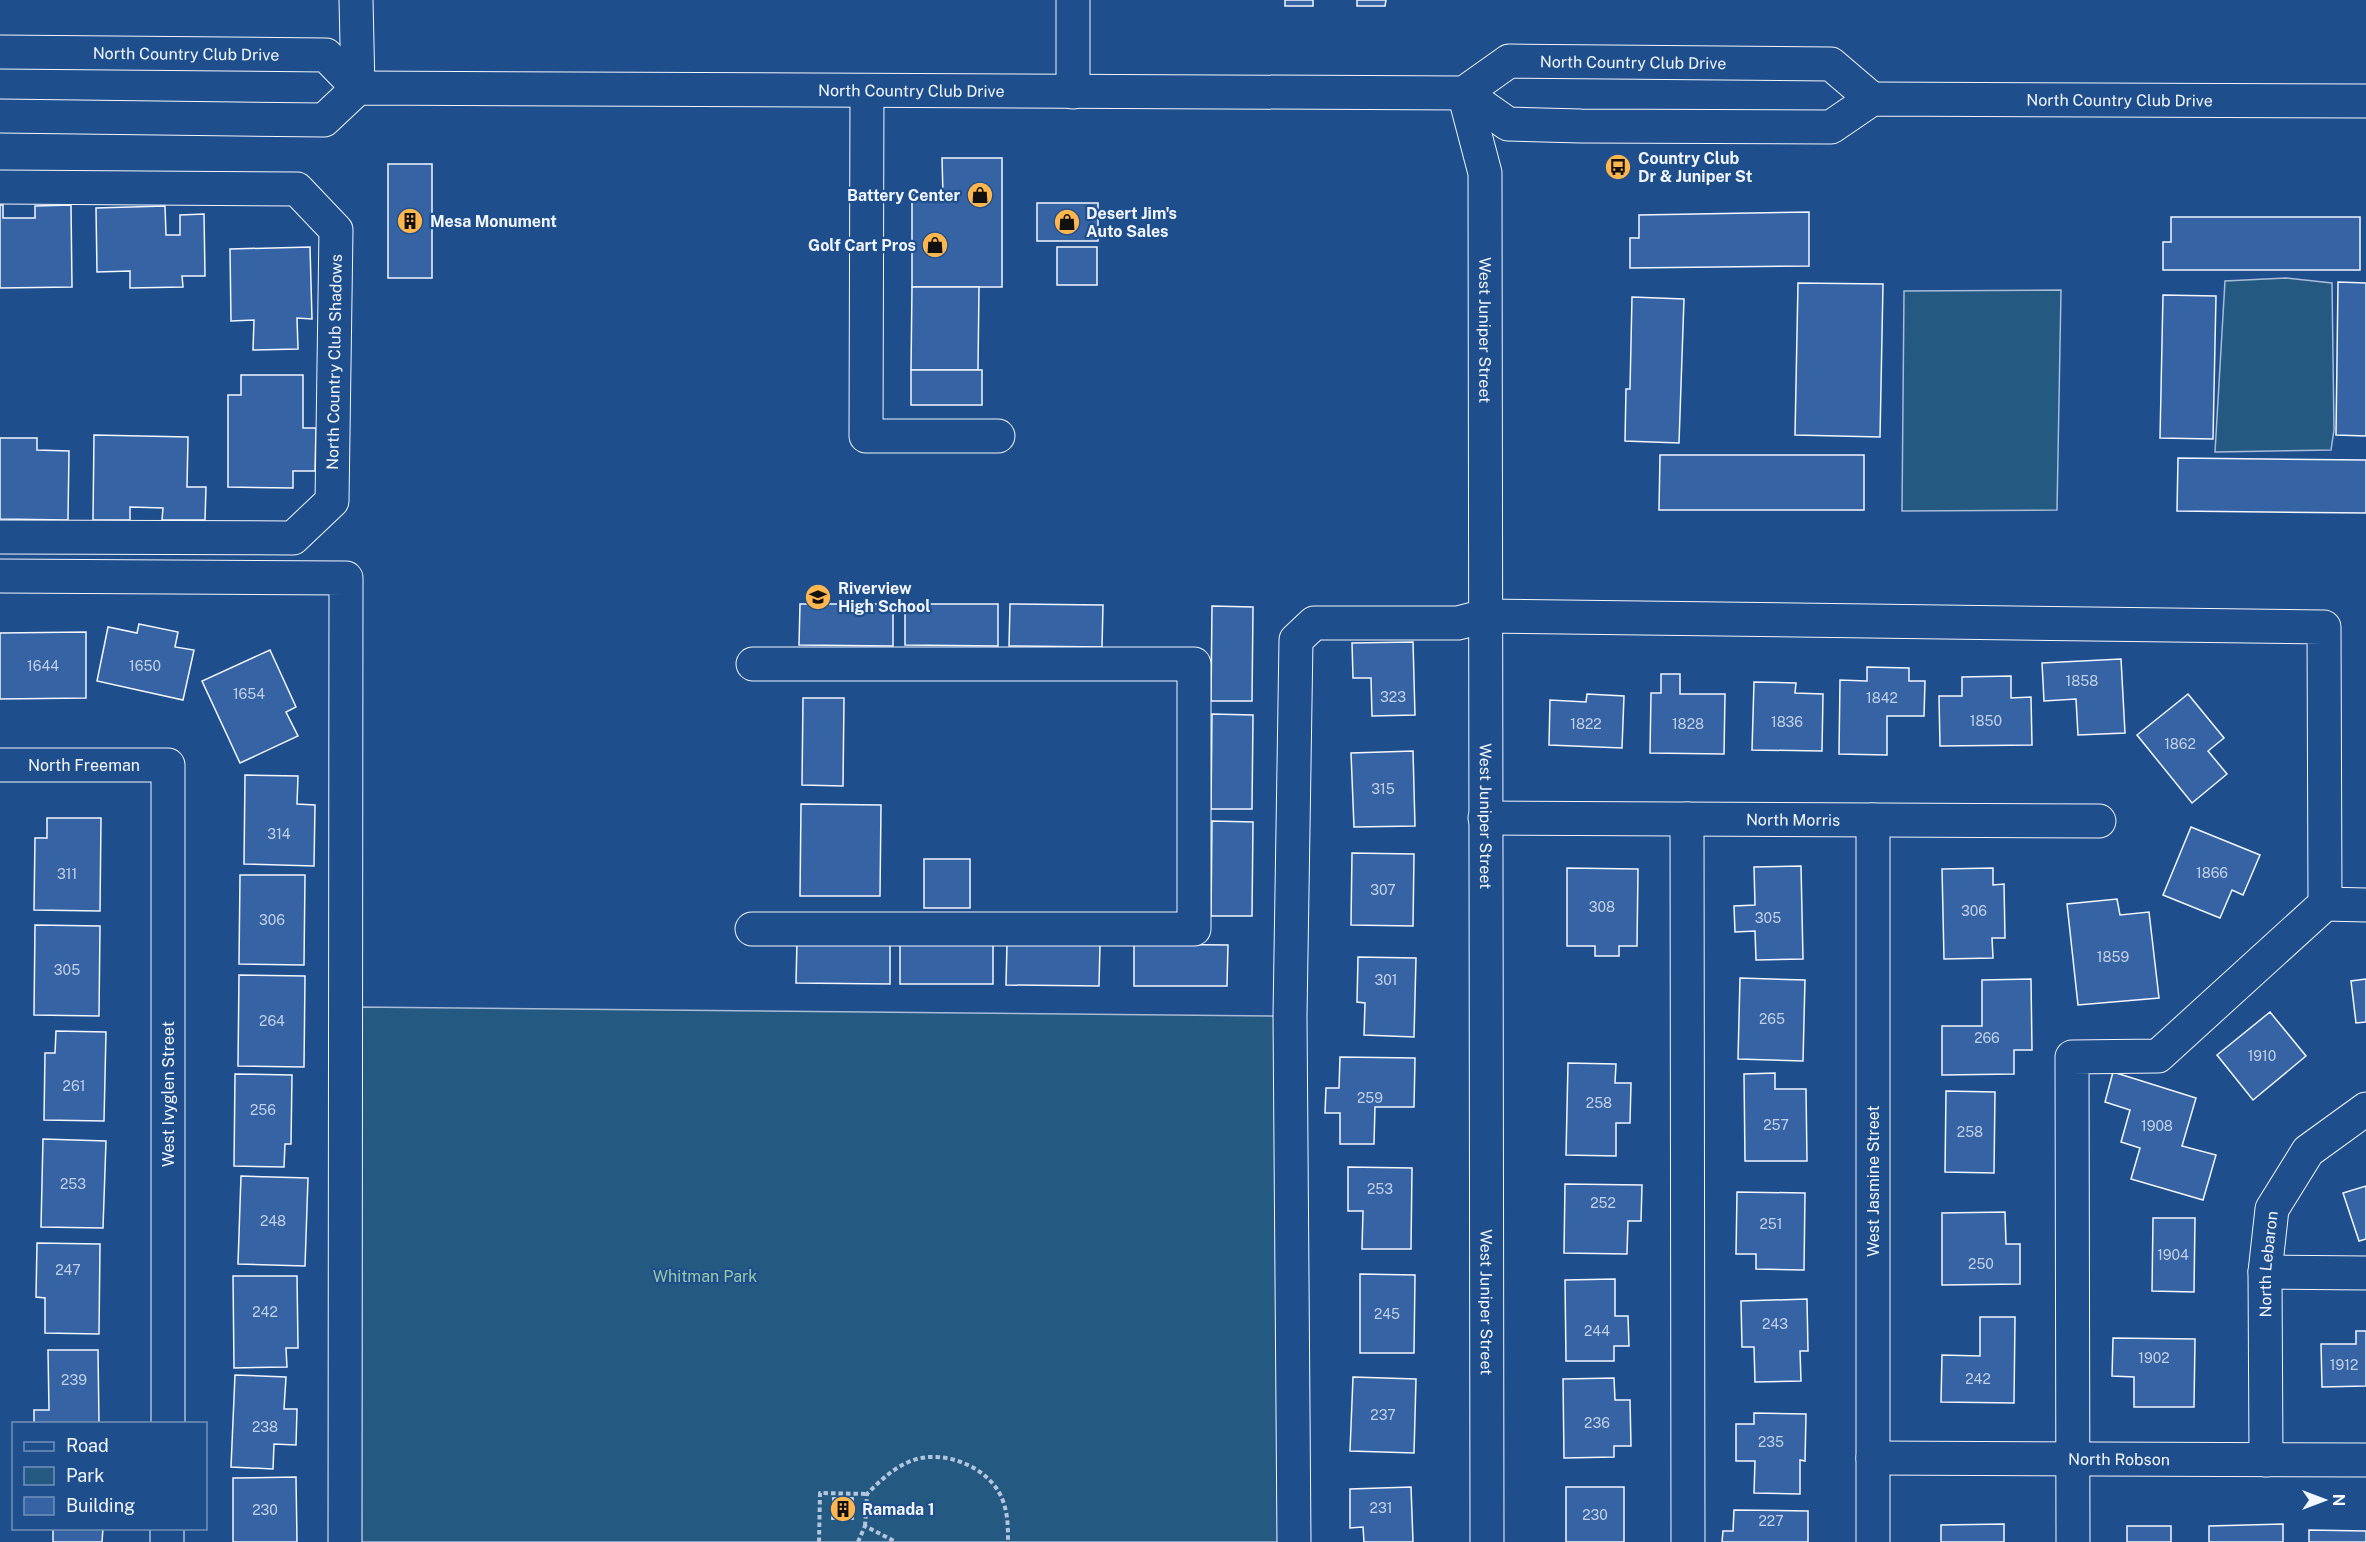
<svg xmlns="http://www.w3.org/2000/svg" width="2366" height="1542" font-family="'Public Sans',sans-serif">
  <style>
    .green { fill: #245a82; stroke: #a8bbd7; stroke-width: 1.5 }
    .building { fill: #3563a3; stroke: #f2f6ff; stroke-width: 1.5 }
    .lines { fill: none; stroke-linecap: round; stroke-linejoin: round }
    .minor-casing { stroke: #f2f6ff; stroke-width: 35 }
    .major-casing { stroke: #f2f6ff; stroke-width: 35 }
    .path { stroke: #b3c4dc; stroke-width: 4; stroke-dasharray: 4.5 3; stroke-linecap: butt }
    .minor { stroke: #1f4e8c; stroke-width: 33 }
    .major { stroke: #1f4e8c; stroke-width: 33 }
    .labels { text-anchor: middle; stroke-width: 4.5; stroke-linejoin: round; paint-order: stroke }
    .number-label { font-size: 14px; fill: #c3d1e8 }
    .street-label { font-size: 16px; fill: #f2f6ff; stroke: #1f4e8c }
    .poi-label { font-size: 16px; font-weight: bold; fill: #f2f6ff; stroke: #1f4e8c; text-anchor: start }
    .park-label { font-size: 16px; fill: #97c8a6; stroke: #1f4e8c }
  </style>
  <rect width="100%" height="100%" fill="#1f4e8c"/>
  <g class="green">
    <polygon points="2286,278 2332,283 2334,430 2331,450 2215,452 2225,281"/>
    <polygon points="2061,290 2057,510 1902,511 1904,291"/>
    <polygon points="357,1007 1278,1016 1280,1542 360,1542"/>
  </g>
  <g class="building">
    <rect x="1285" y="0" width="28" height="6"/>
    <polygon points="1357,0 1386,0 1385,6 1357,6"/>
    <polygon points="942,158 1002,158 1002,287 912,287 912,195 943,195"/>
    <rect x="388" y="164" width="44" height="114"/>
    <rect x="1037" y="203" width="61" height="38"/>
    <polygon points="0,205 3,205 3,218 35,218 35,206 71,205 72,287 0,288"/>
    <polygon points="165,206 166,235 180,235 180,215 204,214 205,276 182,276 183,287 130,288 130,271 97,272 96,208"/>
    <polygon points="1809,212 1809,266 1630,268 1630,238 1639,238 1639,215"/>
    <polygon points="2171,217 2360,217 2360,270 2163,270 2163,242 2171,242"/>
    <polygon points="310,247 312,319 297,318 298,349 253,350 254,320 231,321 230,249"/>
    <rect x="1057" y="247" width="40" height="38"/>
    <polygon points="2338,282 2366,283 2366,436 2336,435"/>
    <polygon points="1798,283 1883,284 1880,437 1795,435"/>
    <polygon points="912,287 979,287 978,370 911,370"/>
    <polygon points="2163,295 2216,296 2213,439 2160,438"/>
    <polygon points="1632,297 1684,299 1679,443 1625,441 1626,389 1630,389"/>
    <rect x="911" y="370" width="71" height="35"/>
    <polygon points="241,375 303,375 303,428 316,428 315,471 293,471 293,488 228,487 228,395 241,395"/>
    <polygon points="94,435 188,437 187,487 206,487 205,520 162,520 163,508 130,507 130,520 93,520"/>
    <polygon points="0,438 37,438 37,450 69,451 68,520 0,519"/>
    <polygon points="1660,455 1864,455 1864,510 1659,510"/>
    <polygon points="2178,458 2366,460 2366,513 2177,511"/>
    <polygon points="800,604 893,604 893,646 799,645"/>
    <polygon points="905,604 998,604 998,646 905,645"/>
    <polygon points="1010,604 1103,605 1102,647 1009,646"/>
    <polygon points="1212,606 1253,607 1252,701 1211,701"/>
    <polygon points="139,624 178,632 175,647 194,650 183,700 97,681 108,627 137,633"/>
    <polygon points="86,632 86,698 0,699 0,633"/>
    <polygon points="1413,642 1415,715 1372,716 1371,678 1353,678 1352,643"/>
    <polygon points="270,650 296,707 286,712 298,736 240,763 202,681"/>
    <polygon points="2121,659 2125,733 2078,735 2076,699 2044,701 2042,663"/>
    <polygon points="1867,667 1909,668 1909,681 1925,681 1924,716 1887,716 1887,755 1839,754 1840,680 1867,681"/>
    <polygon points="1661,674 1680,674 1680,694 1725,694 1724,754 1650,753 1651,693 1661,693"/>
    <polygon points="2011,676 2011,698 2031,697 2032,745 1940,746 1939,696 1962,696 1962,677"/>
    <polygon points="1754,682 1796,683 1795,693 1823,694 1822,751 1752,750"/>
    <polygon points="1587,694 1624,696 1622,748 1549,745 1550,700 1586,702"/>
    <polygon points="2188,694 2224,738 2208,751 2227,774 2192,803 2137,735"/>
    <polygon points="803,698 844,698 843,786 802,785"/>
    <polygon points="1212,714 1253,715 1252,809 1211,809"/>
    <polygon points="1413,751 1415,826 1354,827 1351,753"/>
    <polygon points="245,775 298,776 297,804 315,805 314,866 244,864"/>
    <polygon points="801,804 881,805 880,896 800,896"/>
    <polygon points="47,818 101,818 100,911 34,910 35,838 47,838"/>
    <polygon points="1212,821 1253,822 1252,916 1211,916"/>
    <polygon points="2191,827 2260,855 2243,895 2232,890 2220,918 2163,895"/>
    <polygon points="1352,853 1414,854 1413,926 1351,925"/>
    <rect x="924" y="859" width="46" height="49"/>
    <polygon points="1801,866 1803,959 1756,960 1755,931 1735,932 1734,906 1755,905 1754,867"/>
    <polygon points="1567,868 1638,869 1637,946 1619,946 1619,956 1595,956 1595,946 1567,946"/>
    <polygon points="1993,868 1993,885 2004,884 2005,938 1992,938 1993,958 1944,959 1942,869"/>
    <polygon points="240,875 305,875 304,965 239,964"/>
    <polygon points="2117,899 2120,915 2149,912 2159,998 2078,1005 2067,904"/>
    <polygon points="35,925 100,926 99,1016 34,1015"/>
    <polygon points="797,941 890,942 890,984 796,983"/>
    <polygon points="900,942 993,943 993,984 900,984"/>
    <polygon points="1007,944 1100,944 1099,986 1006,985"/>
    <polygon points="1134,944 1228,945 1227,986 1134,986"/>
    <polygon points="1358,957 1416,958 1414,1037 1364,1035 1365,1003 1357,1002"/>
    <polygon points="239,975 305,976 304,1067 238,1066"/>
    <polygon points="1740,978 1805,980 1803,1061 1738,1059"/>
    <polygon points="2031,979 2032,1050 2014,1050 2014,1074 1942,1075 1942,1026 1982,1026 1982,980"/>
    <polygon points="2366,979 2366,1022 2356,1023 2351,981"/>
    <polygon points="2270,1012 2306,1056 2253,1100 2217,1055"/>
    <polygon points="56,1031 106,1032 104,1121 44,1120 45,1053 55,1053"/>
    <polygon points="1340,1057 1415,1058 1414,1107 1375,1107 1374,1144 1340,1144 1340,1113 1325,1113 1326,1088 1339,1088"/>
    <polygon points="1568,1063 1616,1064 1615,1083 1631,1083 1630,1123 1616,1123 1616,1156 1566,1155"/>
    <polygon points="2113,1072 2196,1098 2182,1146 2216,1155 2203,1200 2131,1179 2140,1148 2121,1142 2130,1110 2105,1102"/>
    <polygon points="1775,1073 1775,1089 1806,1089 1807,1161 1745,1161 1744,1074"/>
    <polygon points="235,1074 292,1075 291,1144 285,1144 284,1167 234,1166"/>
    <polygon points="1946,1091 1995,1092 1994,1173 1945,1172"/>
    <polygon points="43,1139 106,1141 103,1228 41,1227"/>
    <polygon points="1348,1167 1412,1168 1411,1249 1362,1249 1363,1211 1348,1211"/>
    <polygon points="241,1176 308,1178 305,1266 238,1264"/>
    <polygon points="1565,1184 1642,1185 1641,1221 1628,1221 1627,1254 1564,1253"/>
    <polygon points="2366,1186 2366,1239 2359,1241 2343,1193"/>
    <polygon points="1737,1192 1805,1193 1804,1270 1756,1269 1756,1254 1736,1254"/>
    <polygon points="2005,1212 2006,1244 2020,1244 2020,1284 1942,1285 1942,1213"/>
    <polygon points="2153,1218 2195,1218 2194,1292 2152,1291"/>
    <polygon points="37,1243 100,1244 99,1334 45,1333 45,1298 36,1297"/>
    <polygon points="1360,1274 1415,1275 1414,1353 1360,1353"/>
    <polygon points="233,1276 297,1276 298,1348 286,1348 287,1367 234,1368"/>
    <polygon points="1615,1279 1615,1316 1628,1316 1629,1346 1614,1346 1614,1361 1566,1361 1565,1280"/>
    <polygon points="1807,1299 1808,1351 1800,1351 1801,1381 1755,1382 1754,1347 1742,1347 1741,1301"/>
    <polygon points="1980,1317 2015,1317 2014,1403 1941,1402 1942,1355 1980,1356"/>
    <polygon points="2356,1331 2366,1331 2366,1386 2322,1387 2321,1344 2356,1344"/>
    <polygon points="2113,1338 2195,1339 2194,1407 2134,1407 2134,1377 2112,1376"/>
    <polygon points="48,1350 98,1350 99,1424 34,1424 34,1410 49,1410"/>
    <polygon points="235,1375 286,1377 284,1409 297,1409 296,1445 274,1444 273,1469 231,1467"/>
    <polygon points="1353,1377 1416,1379 1414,1453 1350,1451"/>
    <polygon points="1614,1378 1615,1400 1630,1400 1631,1446 1614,1446 1614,1457 1564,1458 1563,1379"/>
    <polygon points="1754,1413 1806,1414 1805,1461 1800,1460 1800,1494 1754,1493 1755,1461 1736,1461 1736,1424 1754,1424"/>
    <polygon points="296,1477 297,1542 233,1542 233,1478"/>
    <polygon points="1411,1487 1413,1542 1364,1542 1363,1527 1350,1528 1350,1489"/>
    <rect x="1566" y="1487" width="58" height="55"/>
    <polygon points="833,1498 853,1498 853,1519 832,1519"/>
    <polygon points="1734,1510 1808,1511 1808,1542 1722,1542 1723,1531 1733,1531"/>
    <polygon points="2004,1524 2004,1542 1941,1542 1941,1525"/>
    <polygon points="2283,1524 2283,1542 2209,1542 2209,1526"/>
    <rect x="2127" y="1526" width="44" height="16"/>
    <polygon points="53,1528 103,1528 102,1542 53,1542"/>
    <polygon points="2309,1530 2366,1531 2366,1542 2309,1542"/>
  </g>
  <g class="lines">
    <g class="minor-casing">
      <g id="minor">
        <polyline points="356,0 358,88"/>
        <polyline points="1073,0 1073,92"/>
        <polyline points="867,91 866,436 998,436"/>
        <path id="s1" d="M1464 93 1485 173 1487 1542"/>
        <polyline points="0,187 297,189 336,230 332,501 293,538 0,537"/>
        <polyline points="0,576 346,578 345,1542"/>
        <path id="s2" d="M0 765H168V1424"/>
        <path id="s3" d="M1485 818 2099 821"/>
        <polyline points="1687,819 1688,1542"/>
        <polyline points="1873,820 1873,1542"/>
        <polyline points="2325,904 2366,905"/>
        <polyline points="752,929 1194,929 1194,664 753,664"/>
        <polyline points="2265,1272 2366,1273"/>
        <path id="s4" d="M1873 1458 2366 1460"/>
        <path id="s5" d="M2266 1460 2265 1272 2272 1209 2308 1151 2366 1109"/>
        <polyline points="167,1542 167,1528"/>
        <polyline points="1294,1542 1290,1016 1296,640 1314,623 1458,623 1485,616 2324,627 2325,904 2158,1056 2072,1057 2073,1542"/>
      </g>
    </g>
    <g class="major-casing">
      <g id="major">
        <path id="s6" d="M0 52 326 55 358 88"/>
        <path id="s7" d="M1464 93 1508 124 1581 126 1831 127 1872 99 2366 101"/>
        <path id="s8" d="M0 116 324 120 358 88 1464 93 1509 61 1831 64 1872 99"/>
      </g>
    </g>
    <g class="path">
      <path d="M865 1526 867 1494C880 1481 893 1468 911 1461 943 1448 991 1467 1003 1501 1008 1515 1008 1527 1008 1542"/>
      <polyline points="819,1542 820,1493 867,1494"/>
      <polyline points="858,1542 865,1526 896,1542"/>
    </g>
    <use href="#minor" class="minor"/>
    <use href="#major" class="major"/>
  </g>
  <defs>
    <g id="bus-disc" transform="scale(1.35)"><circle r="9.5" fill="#ffb74d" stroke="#1f4e8c"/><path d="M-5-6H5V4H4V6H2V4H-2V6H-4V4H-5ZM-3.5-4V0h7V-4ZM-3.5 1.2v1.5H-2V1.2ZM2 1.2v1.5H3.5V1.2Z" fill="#111"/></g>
    <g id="shop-disc" transform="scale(1.35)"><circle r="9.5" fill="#ffb74d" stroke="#1f4e8c"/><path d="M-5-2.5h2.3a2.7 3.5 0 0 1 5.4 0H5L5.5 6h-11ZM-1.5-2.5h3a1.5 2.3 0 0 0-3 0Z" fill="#111"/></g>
    <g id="building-disc" transform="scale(1.35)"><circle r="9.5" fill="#ffb74d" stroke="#1f4e8c"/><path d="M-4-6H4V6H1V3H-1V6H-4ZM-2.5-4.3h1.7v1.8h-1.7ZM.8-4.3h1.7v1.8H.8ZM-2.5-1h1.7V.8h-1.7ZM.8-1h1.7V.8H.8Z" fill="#111"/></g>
    <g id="school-disc" transform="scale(1.35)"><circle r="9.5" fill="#ffb74d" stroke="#1f4e8c"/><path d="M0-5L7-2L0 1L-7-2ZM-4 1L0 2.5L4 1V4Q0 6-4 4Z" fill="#111"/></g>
  </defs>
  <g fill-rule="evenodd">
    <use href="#bus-disc" x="1618" y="167"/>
    <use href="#shop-disc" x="980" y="195"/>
    <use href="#building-disc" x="410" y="221"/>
    <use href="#shop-disc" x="1067" y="222"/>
    <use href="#shop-disc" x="935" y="245"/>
    <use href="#school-disc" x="818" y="597"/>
    <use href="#building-disc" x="843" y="1509"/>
  </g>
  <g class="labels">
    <g class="number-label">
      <text x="43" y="671">1644</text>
      <text x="145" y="671">1650</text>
      <text x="2082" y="686">1858</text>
      <text x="249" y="699">1654</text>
      <text x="1393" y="702">323</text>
      <text x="1882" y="703">1842</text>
      <text x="1986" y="726">1850</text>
      <text x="1787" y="727">1836</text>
      <text x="1586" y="729">1822</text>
      <text x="1688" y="729">1828</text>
      <text x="2180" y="749">1862</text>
      <text x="1383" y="794">315</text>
      <text x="279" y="839">314</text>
      <text x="2212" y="878">1866</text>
      <text x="67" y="879">311</text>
      <text x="1383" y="895">307</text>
      <text x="1602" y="912">308</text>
      <text x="1974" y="916">306</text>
      <text x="1768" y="923">305</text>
      <text x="272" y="925">306</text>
      <text x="2113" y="962">1859</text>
      <text x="67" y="975">305</text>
      <text x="1386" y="985">301</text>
      <text x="1772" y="1024">265</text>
      <text x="272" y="1026">264</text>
      <text x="1987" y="1043">266</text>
      <text x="2262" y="1061">1910</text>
      <text x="74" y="1091">261</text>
      <text x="1370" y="1103">259</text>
      <text x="1599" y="1108">258</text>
      <text x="263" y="1115">256</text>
      <text x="1776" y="1130">257</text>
      <text x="2157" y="1131">1908</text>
      <text x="1970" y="1137">258</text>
      <text x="73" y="1189">253</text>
      <text x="1380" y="1194">253</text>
      <text x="1603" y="1208">252</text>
      <text x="273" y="1226">248</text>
      <text x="1771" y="1229">251</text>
      <text x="2173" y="1260">1904</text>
      <text x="1981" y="1269">250</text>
      <text x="68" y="1275">247</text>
      <text x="265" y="1317">242</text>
      <text x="1387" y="1319">245</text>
      <text x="1775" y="1329">243</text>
      <text x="1597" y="1336">244</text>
      <text x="2154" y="1363">1902</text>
      <text x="2344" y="1370">1912</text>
      <text x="1978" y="1384">242</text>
      <text x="74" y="1385">239</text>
      <text x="1383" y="1420">237</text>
      <text x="1597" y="1428">236</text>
      <text x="265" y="1432">238</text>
      <text x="1771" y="1447">235</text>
      <text x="1381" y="1513">231</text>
      <text x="265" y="1515">230</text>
      <text x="1595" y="1520">230</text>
      <text x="1771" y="1526">227</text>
    </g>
    <g class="street-label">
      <text dy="6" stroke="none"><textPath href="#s6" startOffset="186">North Country Club Drive</textPath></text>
      <text dy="6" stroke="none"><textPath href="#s8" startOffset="1656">North Country Club Drive</textPath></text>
      <text dy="6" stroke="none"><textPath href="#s8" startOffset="924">North Country Club Drive</textPath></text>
      <text dy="6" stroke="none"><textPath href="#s7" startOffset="674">North Country Club Drive</textPath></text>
      <text dy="6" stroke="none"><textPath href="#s1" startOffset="240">West Juniper Street</textPath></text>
      <text transform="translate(334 362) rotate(-89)" y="6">North Country Club Shadows</text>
      <text dy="6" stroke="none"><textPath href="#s2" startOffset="84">North Freeman</textPath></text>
      <text dy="6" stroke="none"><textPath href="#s1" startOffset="726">West Juniper Street</textPath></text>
      <text dy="6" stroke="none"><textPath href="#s3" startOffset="308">North Morris</textPath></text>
      <text transform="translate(168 1094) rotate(-90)" y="6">West Ivyglen Street</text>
      <text transform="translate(1873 1181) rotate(-90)" y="6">West Jasmine Street</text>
      <text dy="6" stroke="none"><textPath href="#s5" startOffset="196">North Lebaron</textPath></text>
      <text dy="6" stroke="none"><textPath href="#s1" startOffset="1212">West Juniper Street</textPath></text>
      <text dy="6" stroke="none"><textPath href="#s4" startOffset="246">North Robson</textPath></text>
    </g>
    <g class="poi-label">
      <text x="1638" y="164">Country Club<tspan x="1638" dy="18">Dr &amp; Juniper St</tspan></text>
      <text x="960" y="201" text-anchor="end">Battery Center</text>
      <text x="1086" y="219">Desert Jim's<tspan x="1086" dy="18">Auto Sales</tspan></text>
      <text x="430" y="227">Mesa Monument</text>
      <text x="916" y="251" text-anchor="end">Golf Cart Pros</text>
      <text x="838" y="594">Riverview<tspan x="838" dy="18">High School</tspan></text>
      <text x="862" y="1515">Ramada 1</text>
    </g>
    <g class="park-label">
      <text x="705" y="1282">Whitman Park</text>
    </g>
  </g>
  <rect x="12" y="1422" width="195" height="108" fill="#1f4e8c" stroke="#7391ba" stroke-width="1.5"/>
  <rect x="24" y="1442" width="30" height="9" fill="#1f4e8c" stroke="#7391ba" stroke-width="1.5"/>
  <text x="66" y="1452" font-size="18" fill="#f2f6ff">Road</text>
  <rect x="24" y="1467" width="30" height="18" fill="#245a82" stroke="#7391ba" stroke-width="1.5"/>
  <text x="66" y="1482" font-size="18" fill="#f2f6ff">Park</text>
  <rect x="24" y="1497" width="30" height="18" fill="#3563a3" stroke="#7391ba" stroke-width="1.5"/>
  <text x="66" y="1512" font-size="18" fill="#f2f6ff">Building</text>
  <g transform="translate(2324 1500) rotate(90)" stroke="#1f4e8c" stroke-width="4.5" paint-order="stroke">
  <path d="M0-4.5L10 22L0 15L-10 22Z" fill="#f2f6ff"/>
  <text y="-9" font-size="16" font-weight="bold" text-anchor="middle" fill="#f2f6ff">N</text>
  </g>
</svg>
